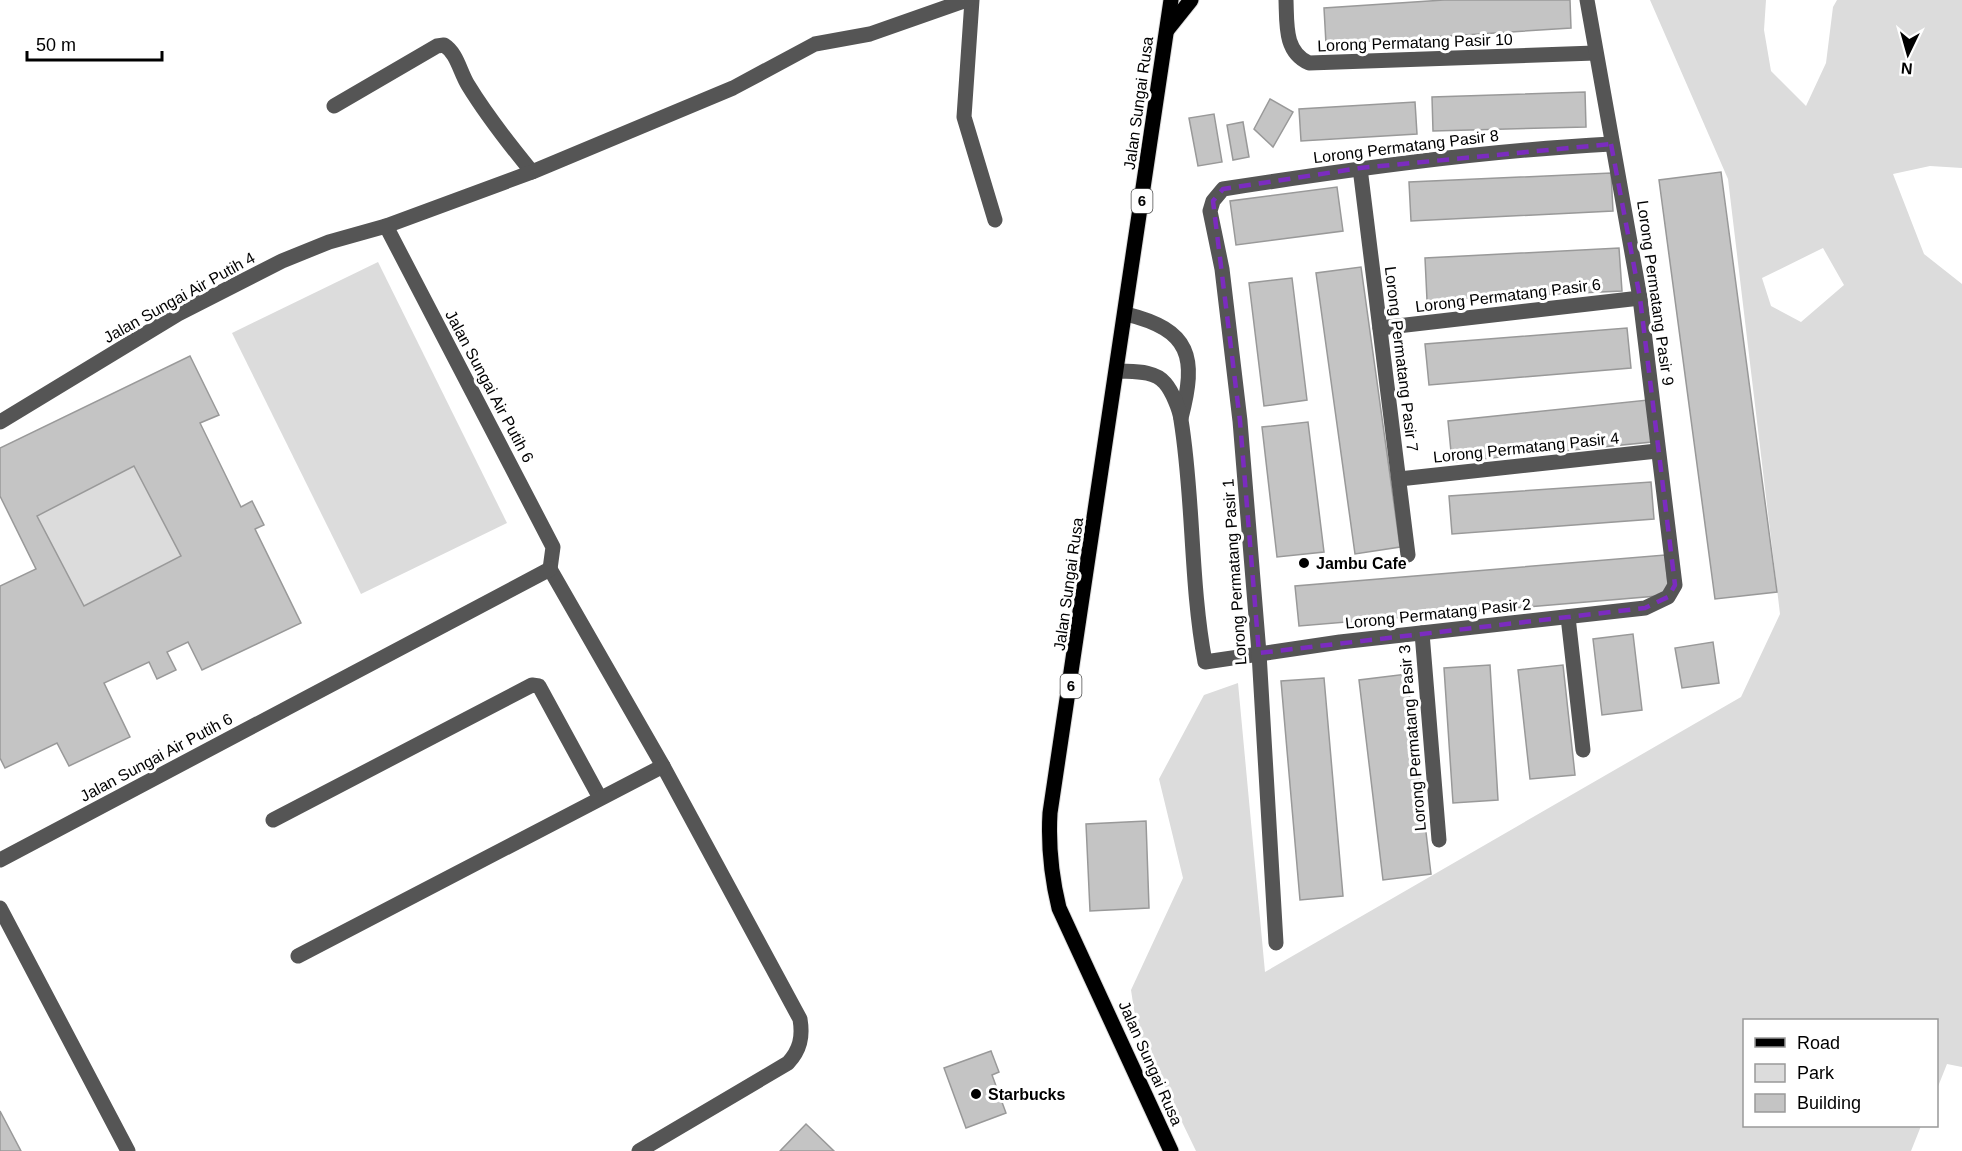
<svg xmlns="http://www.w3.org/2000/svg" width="1962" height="1151" font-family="Arial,sans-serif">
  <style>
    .green { fill: #dcdcdc; fill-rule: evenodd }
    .building { fill: #c4c4c4; stroke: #999; stroke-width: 1.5; fill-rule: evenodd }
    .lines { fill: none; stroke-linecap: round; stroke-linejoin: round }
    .major-casing { stroke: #dbdbdb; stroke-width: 17 }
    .minor { stroke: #555; stroke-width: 15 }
    .major { stroke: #000; stroke-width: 15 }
    .marked { fill: none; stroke: #7b2cbf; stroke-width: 4.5; stroke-dasharray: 12 8; stroke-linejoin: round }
    .poi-dot { fill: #000; stroke: #fff; stroke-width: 2 }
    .labels { text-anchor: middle; stroke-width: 6; stroke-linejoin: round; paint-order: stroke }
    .shield { fill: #fff; stroke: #4c4c4c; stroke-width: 1.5 }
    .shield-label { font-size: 15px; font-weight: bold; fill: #000 }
    .street-label { font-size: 16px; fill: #000; stroke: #fff }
    .poi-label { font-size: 16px; font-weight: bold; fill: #000; stroke: #fff; text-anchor: start }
  </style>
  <rect width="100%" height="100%" fill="#fff"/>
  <g class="green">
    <path d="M1650 0H1766L1764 30 1771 71 1806 106 1826 63 1833 7 1837 0H1962V168L1930 166 1893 174 1924 254 1962 284V1067L1947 1064 1937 1089 1936 1020H1744V1126H1921L1911 1151H1196L1137 1029 1131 990 1183 878 1159 779 1204 695 1238 683 1265 972 1741 697 1780 614 1728 179ZM1823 248 1844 285 1801 322 1771 306 1762 278Z"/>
    <polygon points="378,262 507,523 361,594 232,333"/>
    <polygon points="134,466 181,556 84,606 37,516"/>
  </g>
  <g class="building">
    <polygon points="1444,0 1570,0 1571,28 1326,44 1324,8"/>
    <polygon points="1585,92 1586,127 1433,131 1432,97"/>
    <polygon points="1270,99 1293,112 1273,147 1254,129"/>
    <polygon points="1415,102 1417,134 1301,141 1299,109"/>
    <polygon points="1214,114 1222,162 1198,166 1189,118"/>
    <polygon points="1243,122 1249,157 1233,160 1227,125"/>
    <polygon points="1721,172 1777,592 1715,599 1659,180"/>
    <polygon points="1611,173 1613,211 1411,221 1409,182"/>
    <polygon points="1337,187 1343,231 1236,245 1230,201"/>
    <polygon points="1619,248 1622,291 1427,300 1425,258"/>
    <polygon points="1361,267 1400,547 1355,554 1316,273"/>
    <polygon points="1292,278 1307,400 1264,406 1249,283"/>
    <polygon points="1627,328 1631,368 1429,385 1425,344"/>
    <path d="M190 356 219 415 200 423 241 507 252 501 264 525 255 529 301 623 202 670 188 642 167 652 176 670 157 679 149 662 104 683 130 737 69 766 57 743 5 768 0 758V586L36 569 0 496V448ZM134 466 181 556 84 606 37 516Z"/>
    <polygon points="1648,400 1652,442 1452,462 1448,421"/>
    <polygon points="1308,422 1324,552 1277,557 1262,427"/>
    <polygon points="1651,482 1654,519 1452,534 1449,496"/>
    <polygon points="1665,555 1669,595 1299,626 1295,586"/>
    <polygon points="1633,634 1642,710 1602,715 1593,639"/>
    <polygon points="1713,642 1719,683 1682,688 1675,648"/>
    <polygon points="1490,665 1498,800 1453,803 1444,668"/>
    <polygon points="1563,665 1575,775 1530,779 1518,670"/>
    <polygon points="1407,674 1431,874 1383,880 1359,680"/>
    <polygon points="1324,678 1343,896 1300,900 1281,681"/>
    <polygon points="1146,821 1149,908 1090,911 1086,824"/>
    <polygon points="991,1051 999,1072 992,1075 1006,1113 966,1128 944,1068"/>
    <polygon points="0,1111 21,1151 0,1151"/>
    <polygon points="806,1124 834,1151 780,1151"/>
  </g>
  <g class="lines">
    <g class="major-casing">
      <g id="major">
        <polyline points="1167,30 1191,0"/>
        <path d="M1171 1151 1059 908C1051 875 1048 847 1050 813L1171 0"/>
      </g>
    </g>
    <g class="minor">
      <polyline points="972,0 964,117 995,220"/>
      <path d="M1286 0C1287 24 1284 52 1309 63L1595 53"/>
      <path d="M334 106 437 46 444 45C457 53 460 72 468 85 487 116 509 144 532 172"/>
      <polyline points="1360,168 1408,555"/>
      <polyline points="386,226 553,547 550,569"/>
      <path d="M1126 314C1191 330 1197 357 1181 418"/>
      <polyline points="1380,328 1640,298"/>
      <path d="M1118 371C1133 372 1154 370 1165 383 1172 391 1180 410 1181 420 1194 500 1190 582 1205 662L1340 642 1645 608 1668 597 1675 585 1640 298 1587 0"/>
      <polyline points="0,422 178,314 282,261 329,242 386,226 532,172 733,88 815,44 870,34 967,0"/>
      <polyline points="1399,479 1657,451"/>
      <path d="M550 569 663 766 800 1019C803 1037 800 1050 788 1063L639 1151"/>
      <polyline points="1568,617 1583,750"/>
      <polyline points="1422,633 1439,840"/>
      <polyline points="273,820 532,685 539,686 600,798"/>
      <polyline points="0,860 550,569"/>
      <polyline points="0,908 128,1151"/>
      <path d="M1276 943 1259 653 1240 421 1222 269 1210 211 1213 201 1223 189C1352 169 1481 151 1611 144"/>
      <polyline points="298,956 663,766"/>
    </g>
    <use href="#major" class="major"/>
  </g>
  <path class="marked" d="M1611 144 1640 298 1675 585 1668 597 1645 608 1259 653 1240 421 1213 201 1223 189 1360 168Z"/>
  <g class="poi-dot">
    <circle cx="1304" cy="563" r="6"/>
    <circle cx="976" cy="1094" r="6"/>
  </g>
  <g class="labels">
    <g class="shield">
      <rect x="1131.5" y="189" width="21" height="24" rx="4.5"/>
      <rect x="1060.5" y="674" width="21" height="24" rx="4.5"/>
    </g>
    <g class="shield-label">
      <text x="1142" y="206">6</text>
      <text x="1071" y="691">6</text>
    </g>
    <g class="street-label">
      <text transform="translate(1415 42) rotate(-2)" y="6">Lorong Permatang Pasir 10</text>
      <text transform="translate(1138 103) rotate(-82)" y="6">Jalan Sungai Rusa</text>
      <text transform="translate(1406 146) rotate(-7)" y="6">Lorong Permatang Pasir 8</text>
      <text transform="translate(1656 293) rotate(82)" y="6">Lorong Permatang Pasir 9</text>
      <text transform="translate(1508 295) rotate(-7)" y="6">Lorong Permatang Pasir 6</text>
      <text transform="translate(179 297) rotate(-29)" y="6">Jalan Sungai Air Putih 4</text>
      <text transform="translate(1402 359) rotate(83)" y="6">Lorong Permatang Pasir 7</text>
      <text transform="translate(490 386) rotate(62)" y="6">Jalan Sungai Air Putih 6</text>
      <text transform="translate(1526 447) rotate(-6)" y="6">Lorong Permatang Pasir 4</text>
      <text transform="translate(1234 572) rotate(-94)" y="6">Lorong Permatang Pasir 1</text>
      <text transform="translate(1068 584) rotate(-82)" y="6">Jalan Sungai Rusa</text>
      <text transform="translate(1438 613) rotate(-6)" y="6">Lorong Permatang Pasir 2</text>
      <text transform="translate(1412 738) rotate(-95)" y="6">Lorong Permatang Pasir 3</text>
      <text transform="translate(156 757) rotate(-28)" y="6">Jalan Sungai Air Putih 6</text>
      <text transform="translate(1151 1063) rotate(66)" y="6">Jalan Sungai Rusa</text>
    </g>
    <g class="poi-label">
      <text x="1316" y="569">Jambu Cafe</text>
      <text x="988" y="1100">Starbucks</text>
    </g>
  </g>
  <rect x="1743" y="1019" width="195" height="108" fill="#ffffff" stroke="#999999" stroke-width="1.5"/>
  <rect x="1755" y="1038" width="30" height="9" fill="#000000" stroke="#999999" stroke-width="1.5"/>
  <text x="1797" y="1049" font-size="18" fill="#000000">Road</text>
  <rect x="1755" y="1064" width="30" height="18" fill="#dcdcdc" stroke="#999999" stroke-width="1.5"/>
  <text x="1797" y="1079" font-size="18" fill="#000000">Park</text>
  <rect x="1755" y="1094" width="30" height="18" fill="#c4c4c4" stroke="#999999" stroke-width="1.5"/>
  <text x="1797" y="1109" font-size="18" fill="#000000">Building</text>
  <g transform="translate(1908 54) rotate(185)" stroke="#ffffff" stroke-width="4.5" paint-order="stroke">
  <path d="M0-4.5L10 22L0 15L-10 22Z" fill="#000000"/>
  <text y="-9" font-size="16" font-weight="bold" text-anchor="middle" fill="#000000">N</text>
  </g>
  <path d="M27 51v9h135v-9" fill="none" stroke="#000000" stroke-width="3"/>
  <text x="36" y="51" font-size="18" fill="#000000" stroke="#ffffff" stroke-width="4.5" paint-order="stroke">50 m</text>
</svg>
